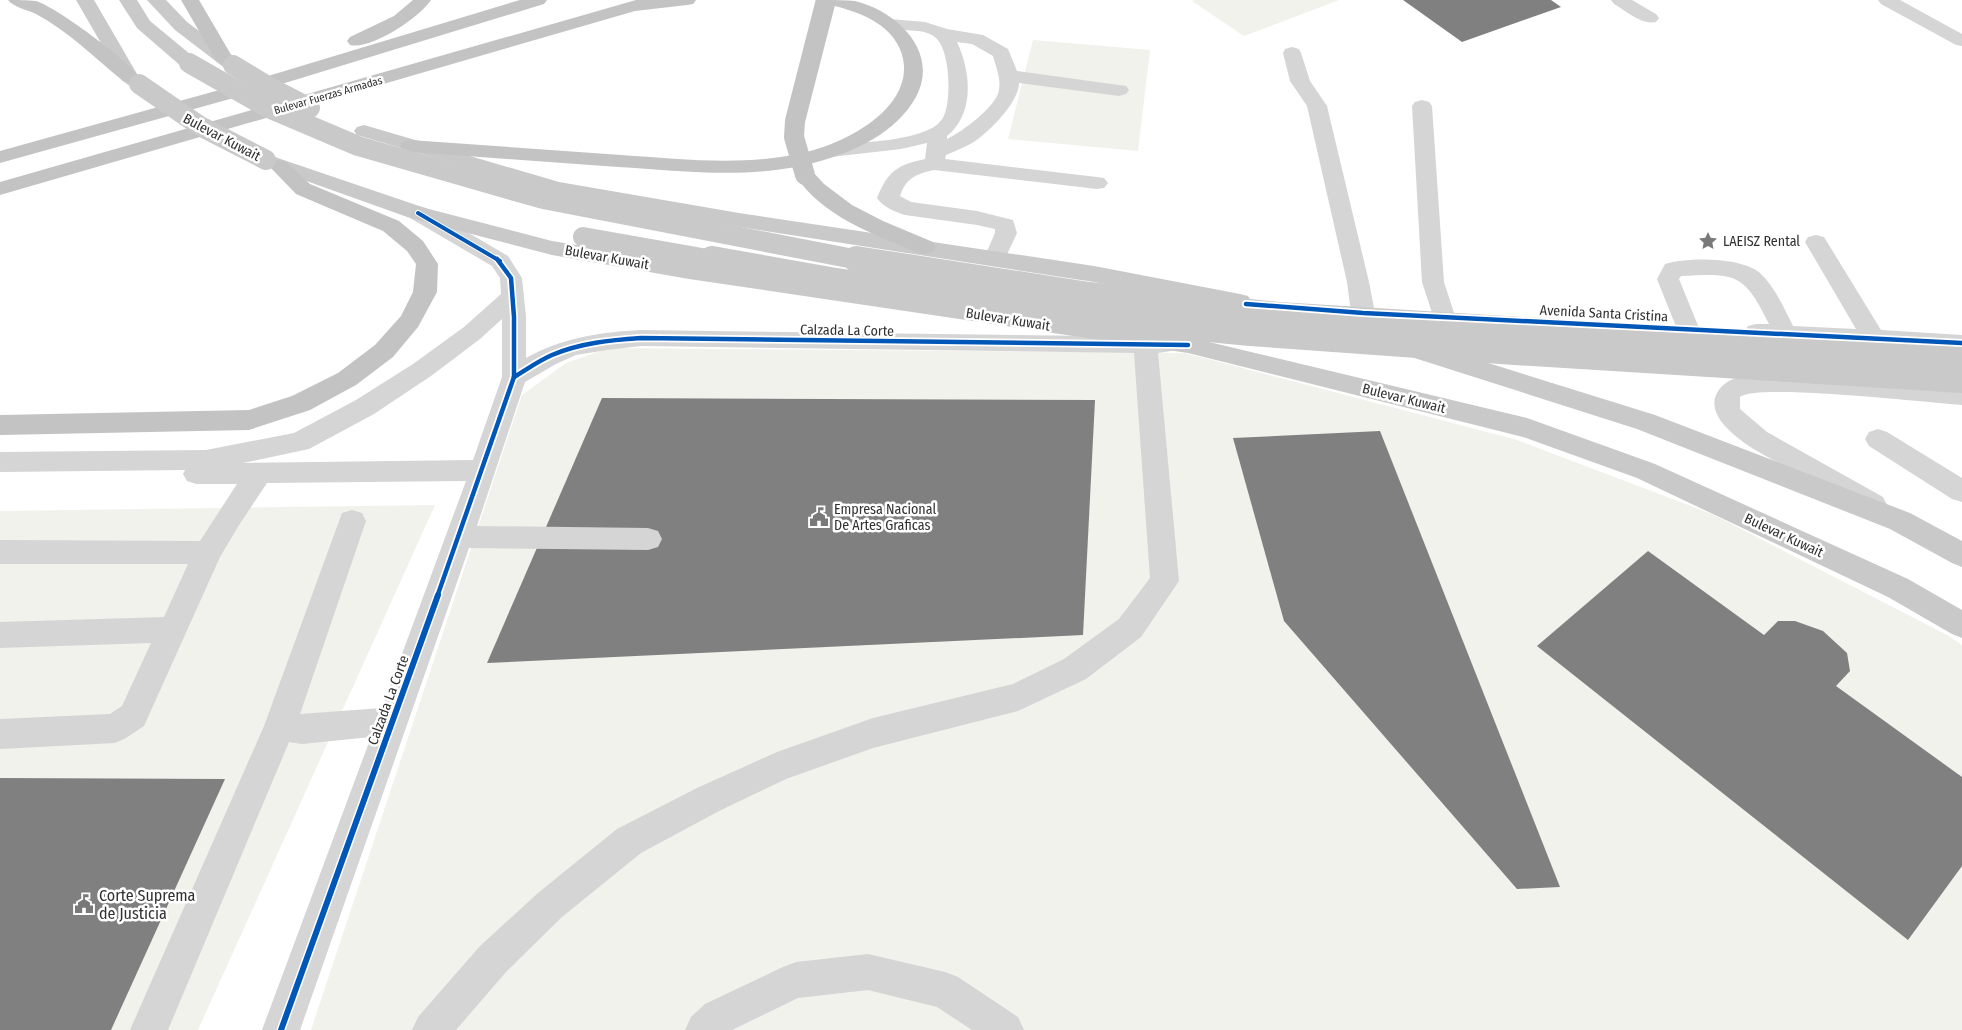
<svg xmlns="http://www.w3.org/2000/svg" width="1962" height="1030" font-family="'Fira Sans Condensed',sans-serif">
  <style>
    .green { fill: #f0f2eb }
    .building { fill: #808080 }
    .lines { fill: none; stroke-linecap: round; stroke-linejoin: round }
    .minor { fill: #d5d5d5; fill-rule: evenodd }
    .major { fill: #c9c9c9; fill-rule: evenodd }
    .highway { fill: #c3c3c3; fill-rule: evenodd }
    .major-bridge-far1 { stroke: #c9c9c9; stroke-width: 20 }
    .major-bridge { stroke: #c9c9c9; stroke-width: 26 }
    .highway-bridge { stroke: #c3c3c3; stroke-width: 20 }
    .cycleway-far2-casing { stroke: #fff; stroke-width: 6 }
    .cycleway-far1-casing { stroke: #fff; stroke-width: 8 }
    .cycleway-casing { stroke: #fff; stroke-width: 9 }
    .cycleway-far2 { stroke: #0057b8; stroke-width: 4 }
    .cycleway-far1 { stroke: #0057b8; stroke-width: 4.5 }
    .cycleway { stroke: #0057b8; stroke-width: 6 }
    .labels { text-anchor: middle; stroke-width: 5; stroke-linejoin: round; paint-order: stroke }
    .far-street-label { font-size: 11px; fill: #313131; stroke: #fff }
    .street-label { font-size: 14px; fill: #313131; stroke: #fff }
    .poi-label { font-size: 14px; fill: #313131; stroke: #fff; text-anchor: start }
    .near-poi-label { font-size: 16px; fill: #313131; stroke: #fff; text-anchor: start }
  </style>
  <rect width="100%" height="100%" fill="#fff"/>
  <g class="green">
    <polygon points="1195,0 1339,0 1244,36 1192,1"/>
    <polygon points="1033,40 1150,50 1138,151 1008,139"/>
    <polygon points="609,348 1185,353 1514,439 1712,514 1949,636 1962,645 1962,1030 311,1030 522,395 566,363"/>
    <polygon points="435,505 198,1030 0,1030 0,511"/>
  </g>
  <g class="building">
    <polygon points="1403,0 1551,0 1561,7 1462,42"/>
    <polygon points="602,398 1095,400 1083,635 487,663"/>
    <polygon points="1380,431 1560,887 1517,889 1284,621 1233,438"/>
    <polygon points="1648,551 1764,635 1778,621 1795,621 1823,631 1847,653 1850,671 1836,686 1962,777 1962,866 1908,940 1537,646"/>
    <polygon points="0,778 225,779 111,1030 0,1030"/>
  </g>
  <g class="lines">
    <g class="minor">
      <path d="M1611 0H1632L1656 14 1659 18 1656 22C1641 25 1626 11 1614 4Z"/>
      <polygon points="1878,0 1900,0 1962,34 1962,46 1956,45 1881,4"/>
      <path d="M890 19 925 22 947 29 983 35 1008 49 1017 71 1126 86 1129 90 1126 94 1119 96 1019 83C1019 101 993 128 978 139 969 146 957 150 946 155L945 159 1097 177 1104 178 1108 183 1104 188 1097 189 934 170C916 174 906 178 900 196L911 202 977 211 1013 220 1017 233 1003 263 995 265 987 263 984 258 995 233V229L977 225 905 215C895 212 883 207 877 198 888 171 897 165 925 159L927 143 901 149 831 157 824 155 821 151 824 147 831 145C860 142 904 142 930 129 937 126 943 120 945 113 951 96 950 51 936 38 924 27 899 32 884 28L881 24 884 20ZM957 42 972 44 993 56C996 67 1001 78 999 90 997 106 962 132 947 139V136C975 113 971 72 957 42Z"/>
      <polygon points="1292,47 1299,49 1301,53 1310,81 1327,106 1369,282 1375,313 1371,319 1363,321 1355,319 1351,313 1347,282 1307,106 1290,81 1283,53 1285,49"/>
      <polygon points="1422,100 1429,102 1432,106 1444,282 1455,316 1451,322 1443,324 1435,322 1422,282 1412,106 1415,102"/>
      <path d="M418 206 426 208 508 256 522 278 526 317V358C561 338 601 332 641 330L1162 337 1171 339 1174 345 1171 351 1158 353 1179 581 1141 637 1086 679 1018 711 873 748 786 779 721 810 641 853 562 917 506 972 456 1030H412L418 1017 480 946 538 893 617 829 697 788 777 752 873 718 1013 684 1064 659 1119 619 1150 578 1134 353 641 346 607 350 576 355 556 364 525 382 477 526 648 528 658 531 662 539 658 547 648 550 469 548 300 1030H262L371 737 302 744 289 742 168 1030H130L264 726 342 513 352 510 362 513 366 521 300 714 382 708 466 481 267 483 239 525 220 557 144 726 126 738 115 743 0 749V719L110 714 122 706 151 643 0 648V622L164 617 188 564H0V540L200 541 237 484H196L187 481 183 474 185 470 0 472V452L206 450 294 433 356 400 413 364 464 327 501 294 500 278 492 266 410 218 407 213 410 208ZM502 319V377L473 460 243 463 309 449 374 414 431 376 480 339Z"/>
      <path d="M1816 235 1824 237 1881 330 1962 335V351L1756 340 1748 338 1744 332 1748 326 1756 324H1769C1744 273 1736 273 1681 276L1679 279 1699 328 1695 334 1687 336 1679 334 1657 279 1665 264C1688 257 1741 257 1760 273 1775 287 1784 308 1793 326L1856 329 1805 242 1808 237Z"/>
      <path d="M1775 374 1844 377 1962 387V405C1931 403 1756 383 1740 397V409L1767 432 1883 497 1887 505 1883 513 1873 516 1863 513C1836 497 1808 481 1780 464 1761 453 1742 444 1727 428 1718 419 1710 405 1717 393 1728 373 1754 375 1775 374Z"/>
      <polygon points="1878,429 1887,432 1962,478 1962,502 1952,499 1869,446 1865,439 1869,432"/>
      <polygon points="868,954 945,972 958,977 1018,1017 1024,1030 972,1030 937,1007 868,990 798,998 732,1030 685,1030 691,1017 705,1004 783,967 796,962"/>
    </g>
    <g class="major">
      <path d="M76 0H94L137 74 149 84 146 88C136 91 131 87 123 81Z"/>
      <polygon points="119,0 137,0 150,21 196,59 198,63 196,67 189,69 182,67 137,28"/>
      <polygon points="147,0 166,0 187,22 240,61 242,65 240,69 233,71 226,69 175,30"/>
      <polygon points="364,125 559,182 739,213 1094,266 1240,294 1248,296 1252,302 1248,308 1240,310 1094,282 739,227 557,194 357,135 354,131 357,127"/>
      <polygon points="266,154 425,208 552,241 689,263 1188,337 1527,418 1655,464 1908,579 1962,610 1962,638 1952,634 1888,597 1637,478 1523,437 1188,353 689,279 552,255 410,218 259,164 256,160 259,156"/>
      <polygon points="1414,340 1655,415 1910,513 1962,541 1962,567 1952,563 1890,529 1637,429 1405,355 1402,349 1405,343"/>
    </g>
    <g class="highway">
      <path d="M8 0C17 0 28 0 36 1 56 7 128 60 139 77L137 81 130 83 123 81C95 58 68 31 36 14 28 10 13 7 8 0Z"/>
      <polygon points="181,0 199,0 233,58 231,62 224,64 217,62"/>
      <path d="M413 0H431C419 18 371 50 350 45L347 41 350 37 394 16Z"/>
      <polygon points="520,0 547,0 544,4 262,90 0,163 0,151 248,82"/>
      <polygon points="636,0 696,0 693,4 687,5 635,11 0,195 0,182"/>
      <path d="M825 0C835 0 846 0 855 1 897 11 940 52 916 97 896 133 854 152 817 162 752 180 684 171 618 167 548 162 479 157 410 152L403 150 400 146 403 142 410 140C480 145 551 150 621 155 683 159 746 167 806 152 844 143 906 112 904 66 903 49 894 35 880 25 865 14 846 9 828 4Z"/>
      <polygon points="279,160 286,162 310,184 399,221 423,241 438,264 437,292 418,327 393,357 356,385 310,410 249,430 0,435 0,415 249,410 292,396 338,373 375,345 401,316 413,292 416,264 407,251 383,231 296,194 269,166 272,162"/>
      <path d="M805 169 812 171 824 184 852 205 883 221 933 242 936 247 933 252 925 254 917 252C873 234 823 217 795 175L798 171Z"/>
    </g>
    <g class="major-bridge-far1">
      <polyline points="189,63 266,107 358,146 543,199 864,261"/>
      <polyline points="233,65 271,88 310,108"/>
      <polyline points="139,84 200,126 266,160"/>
      <polyline points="583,237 719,261"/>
    </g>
    <g class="major-bridge">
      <polyline points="712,259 830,280 1086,317 1250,333 1515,352 1962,380"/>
      <polyline points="856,259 1089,295 1279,315 1962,357"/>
    </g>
    <polyline class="highway-bridge" points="805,175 794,137 795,121 826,0"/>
    <g class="cycleway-far2-casing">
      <polyline id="cycleway-far2" points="418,213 500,261"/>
    </g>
    <g class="cycleway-far1-casing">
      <g id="cycleway-far1">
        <polyline points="1246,304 1363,313 1962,343"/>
        <path d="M514 377C526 370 538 361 552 355 580 343 611 340 641 338L1188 345"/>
        <polyline points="437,597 514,377 514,317 511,278 497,259"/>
      </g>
    </g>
    <g class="cycleway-casing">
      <polyline id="cycleway" points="281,1030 438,595"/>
    </g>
    <use href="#cycleway-far2" class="cycleway-far2"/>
    <use href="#cycleway-far1" class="cycleway-far1"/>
    <use href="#cycleway" class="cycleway"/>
  </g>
  <defs>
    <g id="sight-bare" transform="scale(1.5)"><path d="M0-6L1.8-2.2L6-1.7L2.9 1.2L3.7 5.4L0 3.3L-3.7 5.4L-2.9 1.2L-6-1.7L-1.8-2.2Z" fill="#797979" stroke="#fff" stroke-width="2.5" paint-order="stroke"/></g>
    <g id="civic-bare" transform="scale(1.5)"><path d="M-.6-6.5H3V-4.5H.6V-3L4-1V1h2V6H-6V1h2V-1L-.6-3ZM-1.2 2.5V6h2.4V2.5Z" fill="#797979" stroke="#fff" stroke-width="2.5" paint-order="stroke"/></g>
  </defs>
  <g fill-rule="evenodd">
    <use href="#sight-bare" x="1708" y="241"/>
    <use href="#civic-bare" x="819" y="517"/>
    <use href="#civic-bare" x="84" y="904"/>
  </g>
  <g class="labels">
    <g class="far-street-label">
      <text transform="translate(328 95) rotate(-16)" y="4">Bulevar Fuerzas Armadas</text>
    </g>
    <g class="street-label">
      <text transform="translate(222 137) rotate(28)" y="5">Bulevar Kuwait</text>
      <text transform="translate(607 257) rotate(10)" y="5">Bulevar Kuwait</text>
      <text transform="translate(1604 313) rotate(3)" y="5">Avenida Santa Cristina</text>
      <text transform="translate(1008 319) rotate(9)" y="5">Bulevar Kuwait</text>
      <text transform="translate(847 330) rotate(1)" y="5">Calzada La Corte</text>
      <text transform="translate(1404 398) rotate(14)" y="5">Bulevar Kuwait</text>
      <text transform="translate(1784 535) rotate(25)" y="5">Bulevar Kuwait</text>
      <text transform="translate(388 700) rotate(-70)" y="5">Calzada La Corte</text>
    </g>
    <g class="poi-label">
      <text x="1723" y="246">LAEISZ Rental</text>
      <text x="834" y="514">Empresa Nacional<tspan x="834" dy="16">De Artes Graficas</tspan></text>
    </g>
    <g class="near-poi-label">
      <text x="99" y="901">Corte Suprema<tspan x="99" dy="18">de Justicia</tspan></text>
    </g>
  </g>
</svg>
